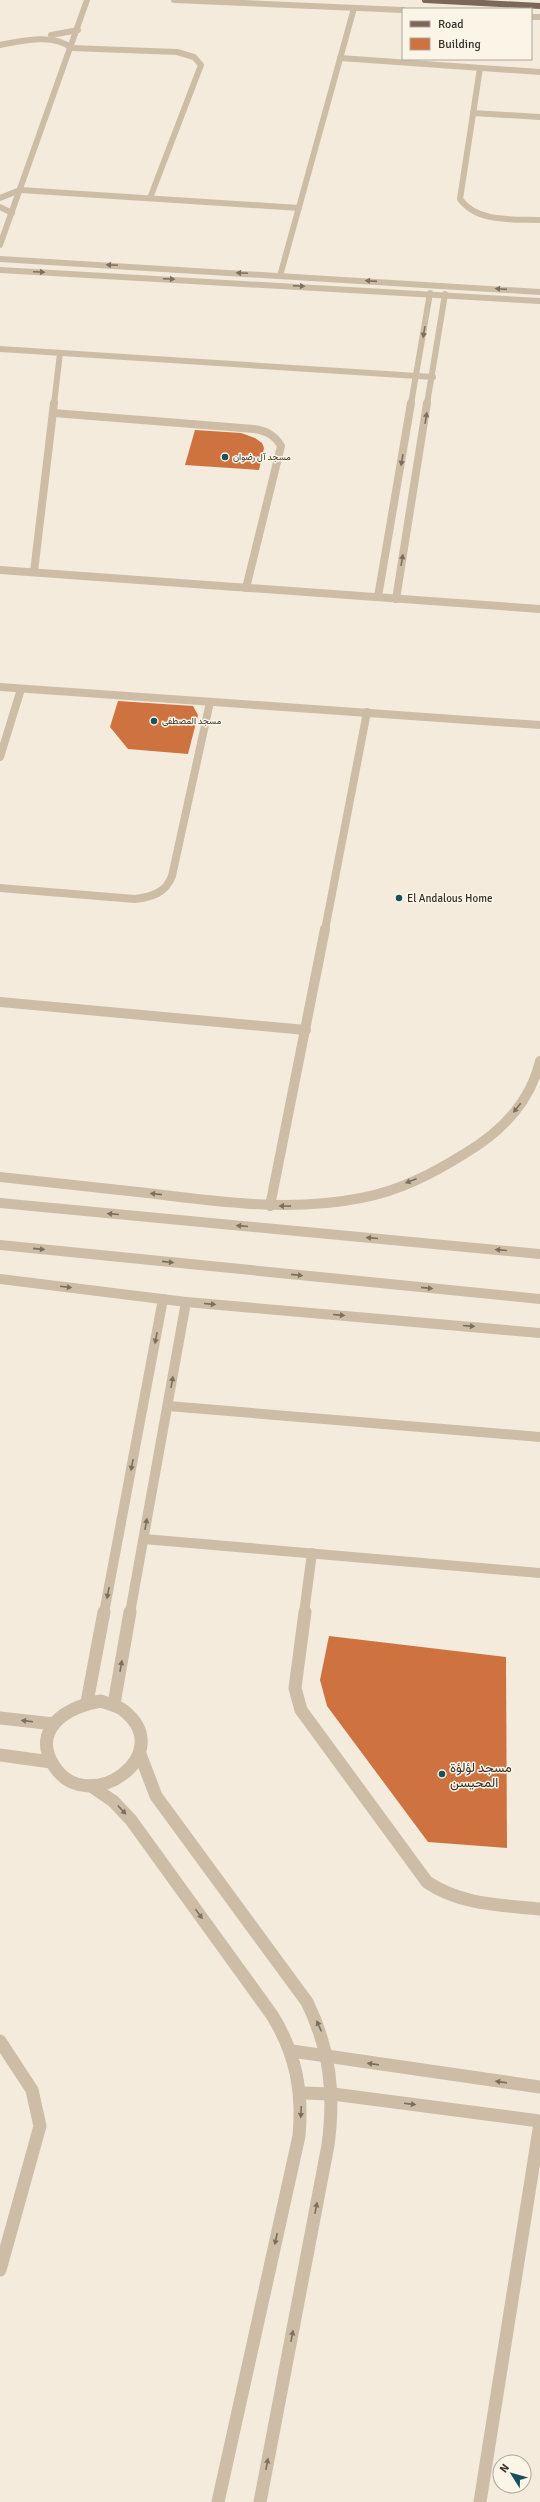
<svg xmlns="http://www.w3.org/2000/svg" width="540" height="2502" font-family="Signika,Vazirmatn,sans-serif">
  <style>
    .building { fill: #ce7340 }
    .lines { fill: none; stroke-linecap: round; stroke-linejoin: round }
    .minor-far3 { stroke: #cdbda7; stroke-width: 6 }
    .minor-far2 { stroke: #cdbda7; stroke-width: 8 }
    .minor-far1 { stroke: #cdbda7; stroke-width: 10 }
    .minor { stroke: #cdbda7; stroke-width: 13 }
    .major { stroke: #7b6858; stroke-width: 6 }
    .oneway { fill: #7c6f61 }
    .poi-dot { fill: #1a505d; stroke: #fbf5e8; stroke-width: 1.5 }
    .labels { text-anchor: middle; stroke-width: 3; stroke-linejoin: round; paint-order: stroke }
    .far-poi-label { font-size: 9px; fill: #392f28; stroke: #fbf5e8; text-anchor: start }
    .poi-label { font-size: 11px; fill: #392f28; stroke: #fbf5e8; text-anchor: start }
    .near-poi-label { font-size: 13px; fill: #392f28; stroke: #fbf5e8; text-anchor: start }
  </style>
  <rect width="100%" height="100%" fill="#f4ebdc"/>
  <g class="building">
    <polygon points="195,430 241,433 255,438 262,443 264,448 259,470 185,465"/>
    <polygon points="118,701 193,706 198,715 188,754 128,749 110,727"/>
    <polygon points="329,1636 506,1657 507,1848 428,1842 327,1706 320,1680"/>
  </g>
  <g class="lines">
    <g class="minor-far3">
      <polyline points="174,0 403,10"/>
      <polyline points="531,17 540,17"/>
      <polyline points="51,35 78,30"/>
      <path d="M0 45C20 41 54 33 71 48L177 52 194 57 201 65 150 198"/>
      <polyline points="340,58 540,72"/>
      <path d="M480 68 460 199C477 223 514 219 540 220"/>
      <polyline points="473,113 540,117"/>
      <polyline points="0,198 20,190 299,208"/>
      <polyline points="0,207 12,213"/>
      <polyline points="0,245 87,0"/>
      <polyline points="0,259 540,292"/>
      <polyline points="0,270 540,301"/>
      <polyline points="280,276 354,8"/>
      <polyline points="0,349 433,377"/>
      <polyline points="54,404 60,353"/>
      <polyline points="411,404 430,293"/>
      <polyline points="427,404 445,294"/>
    </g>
    <g class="minor-far2">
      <path d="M54 413 254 429C266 431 275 435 281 446L246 588"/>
      <polyline points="0,570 540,609"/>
      <polyline points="34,572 54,403"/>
      <polyline points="378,597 411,403"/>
      <polyline points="396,599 427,403"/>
      <polyline points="0,687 540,725"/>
      <polyline points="0,757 21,689"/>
      <path d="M0 888 135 899C151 897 166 893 172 876L210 702"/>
      <polyline points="325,930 367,712"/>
    </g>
    <g class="minor-far1">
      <polyline points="0,1002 306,1030"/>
      <path d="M0 1177C49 1182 98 1188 147 1193 218 1202 291 1212 361 1198 399 1191 432 1174 464 1154 500 1133 530 1103 540 1061"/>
      <polyline points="0,1203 540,1254"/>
      <polyline points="270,1206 325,929"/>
      <polyline points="0,1245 540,1299"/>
      <polyline points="0,1279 186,1302 540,1333"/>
      <polyline points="168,1406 540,1437"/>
      <polyline points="144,1539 540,1573"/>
      <polyline points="104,1613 163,1299"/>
      <polyline points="130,1613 186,1302"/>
      <polyline points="304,1613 312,1553"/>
    </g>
    <g class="minor">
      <path d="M305 1612 295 1688 301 1710 427 1882C461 1905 500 1905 540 1909"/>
      <path d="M101 1701C108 1704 118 1706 123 1710 180 1754 88 1819 54 1766 30 1729 68 1706 101 1701Z"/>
      <polyline points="87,1702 104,1612"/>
      <polyline points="114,1704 130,1612"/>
      <polyline points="0,1718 54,1724"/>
      <path d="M140 1754 156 1796 307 2002C330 2049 335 2093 328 2145L260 2502"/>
      <polyline points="0,1755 51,1762"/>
      <path d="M91 1786 113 1801 131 1820 272 2015C296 2054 303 2091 299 2136L218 2502"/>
      <polyline points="0,2041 32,2090 40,2126 0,2270"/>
      <polyline points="292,2051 540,2087"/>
      <polyline points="302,2093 333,2094 540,2121"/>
      <polyline points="480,2502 540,2123"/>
    </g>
    <polyline class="major" points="425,0 540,6"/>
  </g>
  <defs><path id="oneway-solid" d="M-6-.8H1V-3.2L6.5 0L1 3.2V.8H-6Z"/></defs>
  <g class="oneway">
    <use href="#oneway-solid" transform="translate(112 265) rotate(-177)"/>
    <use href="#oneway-solid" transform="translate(39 272) rotate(3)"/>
    <use href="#oneway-solid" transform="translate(242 273) rotate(-177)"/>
    <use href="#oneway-solid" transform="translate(169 279) rotate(3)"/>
    <use href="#oneway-solid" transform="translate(371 281) rotate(-176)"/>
    <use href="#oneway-solid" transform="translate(299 286) rotate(3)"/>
    <use href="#oneway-solid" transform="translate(501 289) rotate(-176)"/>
    <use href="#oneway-solid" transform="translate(424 332) rotate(99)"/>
    <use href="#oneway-solid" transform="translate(426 418) rotate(-81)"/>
    <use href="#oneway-solid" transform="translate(402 460) rotate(100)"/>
    <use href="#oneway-solid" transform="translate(402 560) rotate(-80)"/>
    <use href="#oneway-solid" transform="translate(517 1108) rotate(128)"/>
    <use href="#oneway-solid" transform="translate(411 1181) rotate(159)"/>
    <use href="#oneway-solid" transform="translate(156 1194) rotate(-174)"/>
    <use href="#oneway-solid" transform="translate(285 1206) rotate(-179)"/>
    <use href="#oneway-solid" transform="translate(113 1214) rotate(-175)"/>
    <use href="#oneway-solid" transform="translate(242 1226) rotate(-175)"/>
    <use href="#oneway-solid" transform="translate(372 1238) rotate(-175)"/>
    <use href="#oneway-solid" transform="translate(39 1249) rotate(6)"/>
    <use href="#oneway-solid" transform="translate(501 1250) rotate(-175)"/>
    <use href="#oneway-solid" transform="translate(168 1262) rotate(6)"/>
    <use href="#oneway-solid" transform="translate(297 1275) rotate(6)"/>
    <use href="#oneway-solid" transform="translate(66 1287) rotate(7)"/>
    <use href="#oneway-solid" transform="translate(427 1288) rotate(6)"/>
    <use href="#oneway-solid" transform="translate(210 1304) rotate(5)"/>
    <use href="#oneway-solid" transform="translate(339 1315) rotate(5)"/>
    <use href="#oneway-solid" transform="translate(469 1326) rotate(5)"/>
    <use href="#oneway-solid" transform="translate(156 1338) rotate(101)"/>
    <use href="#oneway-solid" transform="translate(172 1382) rotate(-80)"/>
    <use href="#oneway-solid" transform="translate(132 1465) rotate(101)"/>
    <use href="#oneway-solid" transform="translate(146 1524) rotate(-80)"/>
    <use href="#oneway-solid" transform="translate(108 1593) rotate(101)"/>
    <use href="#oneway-solid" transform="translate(121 1666) rotate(-80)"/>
    <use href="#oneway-solid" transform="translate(27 1721) rotate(-173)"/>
    <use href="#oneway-solid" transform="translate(122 1810) rotate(47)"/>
    <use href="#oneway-solid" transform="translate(199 1914) rotate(54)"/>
    <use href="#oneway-solid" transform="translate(319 2026) rotate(-114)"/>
    <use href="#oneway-solid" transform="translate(373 2064) rotate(-172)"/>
    <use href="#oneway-solid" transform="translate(501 2082) rotate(-172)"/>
    <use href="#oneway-solid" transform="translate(410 2104) rotate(7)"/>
    <use href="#oneway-solid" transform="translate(301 2112) rotate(93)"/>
    <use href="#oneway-solid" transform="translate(316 2208) rotate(-79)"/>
    <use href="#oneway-solid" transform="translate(276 2239) rotate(102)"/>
    <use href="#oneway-solid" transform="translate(292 2336) rotate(-79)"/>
    <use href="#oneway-solid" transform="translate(267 2464) rotate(-79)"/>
  </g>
  <g class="poi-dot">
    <circle cx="225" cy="457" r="4"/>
    <circle cx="154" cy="721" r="4"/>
    <circle cx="399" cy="898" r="4"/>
    <circle cx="442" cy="1774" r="4"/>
  </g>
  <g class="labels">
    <g class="far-poi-label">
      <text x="233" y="460">مسجد آل رضوان</text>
      <text x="162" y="724">مسجد المصطفى</text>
    </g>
    <g class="poi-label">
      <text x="407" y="902">El Andalous Home</text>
    </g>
    <g class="near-poi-label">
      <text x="450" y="1772">مسجد لؤلؤة<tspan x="450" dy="15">المحيسن</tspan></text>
    </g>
  </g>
  <rect x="402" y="8" width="130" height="52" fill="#fbf5e8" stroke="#ada69b"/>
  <rect x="410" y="21" width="20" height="6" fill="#7b6858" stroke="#ada69b"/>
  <text x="438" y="28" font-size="12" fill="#392f28">Road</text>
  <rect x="410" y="38" width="20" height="12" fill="#ce7340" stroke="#ada69b"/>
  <text x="438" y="48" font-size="12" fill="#392f28">Building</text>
  <g transform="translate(512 2474) rotate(307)"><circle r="19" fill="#fbf5e8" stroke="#ada69b"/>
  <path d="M0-3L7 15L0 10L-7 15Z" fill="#1a505d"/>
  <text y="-6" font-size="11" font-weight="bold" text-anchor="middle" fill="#392f28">N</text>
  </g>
</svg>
